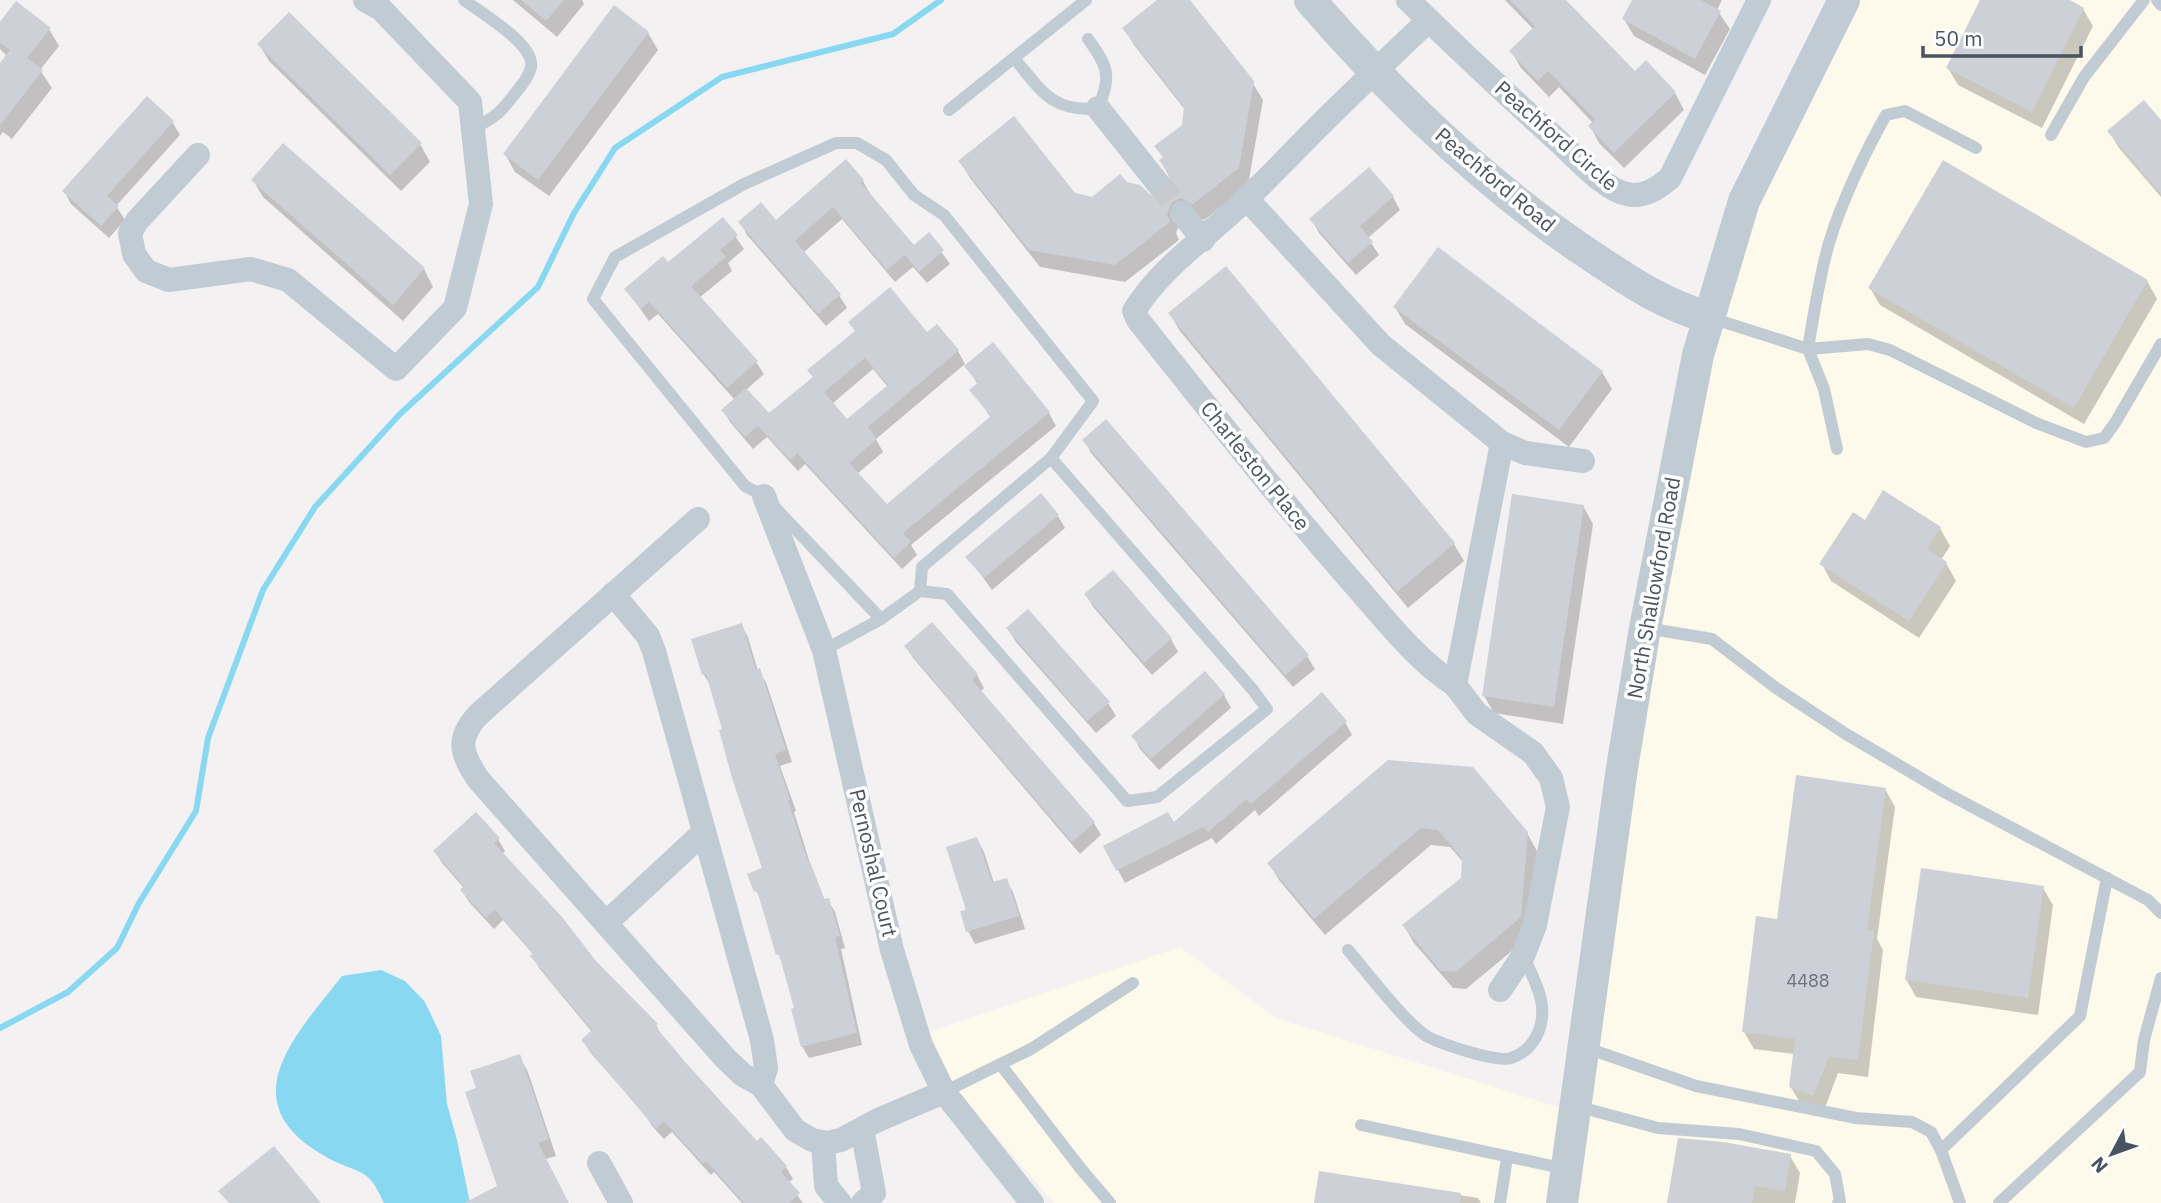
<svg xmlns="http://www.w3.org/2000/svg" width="2161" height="1203" font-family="'IBM Plex Sans',sans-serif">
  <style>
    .commercial { fill: #fdf9eb }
    .water { fill: #89d8f1 }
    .shadow { fill: #0003; fill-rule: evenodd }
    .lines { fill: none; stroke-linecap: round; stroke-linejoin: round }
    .stream { stroke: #89d8f1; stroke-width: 6 }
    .building { fill: #cdd0d6; fill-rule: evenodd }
    .minor-tunnel { stroke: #c8cacd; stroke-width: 24; stroke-dasharray: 24 12; stroke-linecap: butt }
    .service { stroke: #c1cbd3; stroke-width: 12 }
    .minor { stroke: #c1cbd3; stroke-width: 24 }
    .tertiary { stroke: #c1cbd3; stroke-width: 32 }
    .labels { text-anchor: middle; stroke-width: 7; stroke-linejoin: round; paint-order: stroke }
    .number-label { font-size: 18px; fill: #69737e }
    .street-label { font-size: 21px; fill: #485460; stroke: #fff }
  </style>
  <rect width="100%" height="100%" fill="#f3f1f1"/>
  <polygon class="commercial" points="1849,0 2161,0 2161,1203 1054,1203 911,1038 1180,947 1276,1018 1580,1114 1694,324"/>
  <path class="water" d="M381 970 405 981 425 1002 441 1036 447 1104 457 1140 470 1203H384C368 1166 360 1175 328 1158 229 1104 293 1038 342 976Z"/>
  <g class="shadow">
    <polygon points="513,0 582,0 584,4 557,37"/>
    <polygon points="1159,0 1188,0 1252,82 1263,100 1248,185 1204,220 1191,215 1182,219 1176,233 1179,240 1125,282 1040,267 970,178 960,161 1092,198 1126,184 1150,197 1159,197 1178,193 1161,161 1164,159 1157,146 1183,126 1186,111 1134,45 1124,28"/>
    <polygon points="1505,0 1563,0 1634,73 1645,63 1675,93 1684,110 1624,168 1599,143 1590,126 1593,123 1559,87 1549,97 1521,68 1511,51 1534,30"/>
    <polygon points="1634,0 1722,0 1717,10 1730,29 1705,75 1634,36 1624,19"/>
    <polygon points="1982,0 2066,0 2083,9 2093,26 2042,128 1958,85 1948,68"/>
    <polygon points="0,24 49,29 59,46 40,70 52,88 12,139 3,132 0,136 0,65 7,56 0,49"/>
    <polygon points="648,33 658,50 549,196 515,172 505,154"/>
    <polygon points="259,44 420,144 430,162 401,191 269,61"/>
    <polygon points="147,99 173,123 180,135 116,206 125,220 109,238 71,204 64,191"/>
    <polygon points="2161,123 2161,197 2119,148 2109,131"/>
    <polygon points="253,180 424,269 433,287 403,321 263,197"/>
    <polygon points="863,181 870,194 914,248 929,235 950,264 927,283 913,267 895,282 842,219 803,253 839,295 847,308 826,326 747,235 740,222 776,222"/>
    <polygon points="1393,197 1400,210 1368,238 1379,255 1356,275 1319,233 1312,220"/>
    <path d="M723 219 744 249 728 263 732 271 699 298 756 362 764 374 746 390 768 416 814 378 809 371 927 335 937 327 958 351 966 366 993 344 1049 413 1056 426 911 545 917 555 902 569 805 464 798 471 767 437 753 449 730 422 723 410 735 400 658 314 649 321 626 289 668 265ZM965 364 978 385 972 390 991 418 887 507 857 474 883 452 876 439ZM873 369 888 387 847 422 832 404Z"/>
    <polygon points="1225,268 1454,544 1464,561 1408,608 1180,331 1170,314"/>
    <polygon points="2147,281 2157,299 2084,424 1880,305 1870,288"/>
    <polygon points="1395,307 1602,372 1612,389 1569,447 1405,324"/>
    <polygon points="1084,440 1307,656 1315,669 1293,687 1091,453"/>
    <polygon points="1583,506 1593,524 1563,724 1494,713 1484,696"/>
    <polygon points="1058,516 1065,528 992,590 968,557"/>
    <polygon points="1865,522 1940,528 1950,546 1941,560 1946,563 1956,581 1919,638 1831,581 1822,564"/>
    <polygon points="1112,572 1171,639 1178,652 1152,675 1094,608 1086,595"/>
    <polygon points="932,624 977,675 984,688 980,692 1094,823 1101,835 1080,854 914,659 906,647"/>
    <polygon points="741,625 748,637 758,671 766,682 792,762 780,766 796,811 794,812 809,860 825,901 828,900 835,912 845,948 841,949 862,1045 809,1058 802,1046 796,1009 784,965 778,954 762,902 756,891 764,869 711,686 704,675 693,640"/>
    <polygon points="1008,629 1108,703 1116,716 1096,733 1016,642"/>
    <polygon points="1205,674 1224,695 1231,708 1159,770 1140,749 1133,736"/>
    <polygon points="1345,722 1352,735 1259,816 1255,810 1216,844 1212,838 1125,883 1105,846 1174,825"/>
    <polygon points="1389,762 1527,833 1537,851 1531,935 1466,989 1453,988 1414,943 1404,926 1463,879 1464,863 1450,847 1431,845 1325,935 1279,880 1269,863"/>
    <polygon points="1885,789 1895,807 1877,939 1883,950 1868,1077 1838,1073 1823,1113 1801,1104 1790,1086 1794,1054 1754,1049 1744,1032 1778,921"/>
    <polygon points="498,839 505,851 502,854 595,962 656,1025 662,1037 757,1143 761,1140 786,1167 793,1179 788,1183 803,1203 742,1203 714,1172 711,1175 672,1132 664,1139 652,1126 646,1116 590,1052 583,1040 592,1032 539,968 534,955 503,920 494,929 469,902 462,890 464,888 442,863 435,851"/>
    <polygon points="977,839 984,852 994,883 1006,880 1013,892 1025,929 975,944 968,931"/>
    <polygon points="2043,888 2053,905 2038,1015 1916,997 1906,979"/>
    <polygon points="519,1056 528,1072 556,1156 546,1159 568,1203 487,1203 499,1187 478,1089"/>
    <polygon points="1790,1156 1800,1173 1795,1203 1668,1203"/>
    <polygon points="1321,1173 1478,1198 1481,1203 1316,1203"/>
  </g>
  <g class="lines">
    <polyline class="stream" points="0,1028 68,992 117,948 139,903 196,811 208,738 263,590 315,507 400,414 538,287 574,213 615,148 722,77 893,34 941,0"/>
  </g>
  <g class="building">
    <polygon points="521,0 564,0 546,21"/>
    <polygon points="1157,0 1190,0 1254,81 1239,168 1193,204 1181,198 1172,202 1167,214 1170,222 1115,265 1029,250 958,161 1014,116 1075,193 1092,197 1120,174 1127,182 1140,185 1151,195 1159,196 1168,190 1176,191 1170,184 1168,172 1159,160 1163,157 1154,146 1182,125 1184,107 1122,28"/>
    <polygon points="1510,0 1566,0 1635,71 1646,60 1676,92 1614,153 1588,126 1595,119 1548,71 1538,81 1509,51 1535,26"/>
    <polygon points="1632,0 1701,0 1721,11 1695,59 1622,19"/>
    <polygon points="1980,0 2070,0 2084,8 2032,112 1946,68"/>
    <polygon points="16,1 51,28 27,58 43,70 0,125 0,63 10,50 0,43 0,22"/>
    <polygon points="614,5 649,32 538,180 503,154"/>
    <polygon points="289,12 422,143 390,175 257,44"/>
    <polygon points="147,96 174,121 107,196 119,206 101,226 62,191"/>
    <polygon points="2144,100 2161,120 2161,194 2107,131"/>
    <polygon points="283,143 425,268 393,305 251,180"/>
    <polygon points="846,159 864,180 861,183 914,245 929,232 944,250 919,272 905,255 887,270 833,207 795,241 841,294 818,314 738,222 761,202 776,220"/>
    <polygon points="1943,160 2148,280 2074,408 1868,288"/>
    <polygon points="1369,167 1394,196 1360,226 1373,242 1348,263 1309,219"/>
    <polygon points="723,217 738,235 720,250 726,257 691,286 758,361 727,388 649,302 641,309 624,289 663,256 668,262"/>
    <polygon points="1438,247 1603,371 1559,430 1393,307"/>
    <polygon points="1226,266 1455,543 1397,592 1168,313"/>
    <path d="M890 287 927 332 937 324 959 350 868 427 877 439 849 463 887 504 991 416 969 390 978 383 964 366 993 342 1050 412 903 533 911 542 894 558 797 453 790 460 758 426 745 437 721 410 746 388 769 413 813 377 807 370 855 331 848 322ZM865 358 888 385 847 419 824 392Z"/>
    <polygon points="1106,419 1309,655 1285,675 1082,440"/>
    <polygon points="1883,490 1941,527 1927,549 1947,562 1909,621 1819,564 1853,512 1865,520"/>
    <polygon points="1041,493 1059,515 984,578 965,557"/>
    <polygon points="1512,494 1584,505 1554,707 1482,696"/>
    <polygon points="1113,570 1172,638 1144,663 1084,594"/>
    <polygon points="1028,609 1110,702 1087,721 1006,628"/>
    <polygon points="932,622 978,674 972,680 1095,822 1072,842 904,646"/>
    <polygon points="742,623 756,670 760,668 786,750 775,754 790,799 788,800 803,847 824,899 829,898 840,936 835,937 857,1033 801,1047 791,1009 794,1008 779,954 776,955 757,890 754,892 747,874 762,868 732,778 719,730 722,729 706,674 702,675 691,639"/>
    <polygon points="1205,671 1225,694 1151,759 1131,736"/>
    <polygon points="1322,692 1347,721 1251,804 1247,799 1208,832 1203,827 1116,871 1103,846 1168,812 1174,822"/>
    <polygon points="1388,760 1473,767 1528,832 1521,917 1456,972 1441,971 1402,925 1461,878 1462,858 1438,830 1421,828 1314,919 1267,863"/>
    <polygon points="1796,775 1886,788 1867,930 1874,931 1858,1060 1829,1057 1813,1096 1789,1087 1795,1039 1742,1032 1756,916 1777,919"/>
    <polygon points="476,812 500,838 494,843 562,917 596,961 658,1024 655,1026 686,1063 757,1141 761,1137 787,1166 781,1172 800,1193 789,1203 744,1203 706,1161 703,1164 664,1121 656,1129 581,1040 592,1030 530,956 533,953 495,910 486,918 460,890 464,886 433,851"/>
    <polygon points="977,837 992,882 1007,878 1019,916 966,932 960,911 966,910 946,847"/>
    <polygon points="1921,868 2044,886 2028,998 1905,980"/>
    <polygon points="520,1054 549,1139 538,1143 569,1203 464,1203 497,1186 465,1092 476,1088 470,1071"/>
    <polygon points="1678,1138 1723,1142 1791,1154 1785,1191 1755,1186 1752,1203 1667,1203"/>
    <polygon points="274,1146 321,1203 229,1203 218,1191"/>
    <polygon points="1319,1171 1461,1193 1460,1203 1314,1203"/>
  </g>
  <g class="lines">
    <polyline class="minor-tunnel" points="1156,181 1182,213"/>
    <g class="service">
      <path d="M464 0C481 13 535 44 531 67 529 76 523 84 517 91 500 113 498 116 472 129"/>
      <polyline points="2157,0 2161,5"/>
      <path d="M1014 58C1041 90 1052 113 1098 108 1112 77 1108 66 1088 39"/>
      <polyline points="949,110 1086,0"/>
      <polyline points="2051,135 2084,77 2144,0"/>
      <path d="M1976 148 1905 111 1886 115C1865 152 1841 203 1829 243 1819 278 1814 313 1808 349L1868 344 1890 350 2036 423 2086 442 2104 438 2115 423 2161 344"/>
      <polyline points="1711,318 1808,349 1824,389 1837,449"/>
      <polyline points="881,619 764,496 745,486 593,299 615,257 744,184 836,143 857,143 886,160 914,195 944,215 1093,401 1051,458 922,567 920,591"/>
      <polyline points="1646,628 1712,639 1776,688 1846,734 1946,793 2148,900 2161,913"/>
      <polyline points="824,650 881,619 920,591 947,594 1127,801 1157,797 1267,709 1253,690 1051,458"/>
      <path d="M1348 950C1366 971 1406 1024 1428 1037 1442 1044 1497 1063 1511 1058 1533 1051 1544 1028 1542 1007 1541 991 1530 972 1524 956"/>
      <polyline points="1584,1047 1696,1086 1856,1118 1912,1122 1931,1132 1941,1150 1960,1203"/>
      <polyline points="1001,1065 1081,1169 1110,1203"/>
      <polyline points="944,1092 1031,1049 1133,983"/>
      <polyline points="1576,1106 1658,1128 1739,1134 1816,1151 1835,1174 1840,1201 1838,1203"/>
      <polyline points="1361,1125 1566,1169"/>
      <polyline points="1941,1150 2080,1016 2107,878"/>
      <polyline points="1500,1203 1507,1158"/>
      <polyline points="1999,1203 2140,1072 2144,1040 2161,978"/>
    </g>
    <g class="minor">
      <path d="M1408 0C1456 47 1506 94 1556 139 1574 155 1604 190 1627 194 1644 198 1658 188 1670 178L1759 0"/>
      <path d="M1429 20C1391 56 1353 92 1316 129 1292 153 1269 178 1244 201 1207 237 1161 267 1134 311L1138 320C1209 409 1279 499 1354 584 1385 619 1415 659 1455 685"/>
      <polyline points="1098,108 1156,181"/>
      <polyline points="198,155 137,221 130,233 134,254 146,271 169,280 251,269 288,280 396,369 455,308 481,204 470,102 381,9 365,0"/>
      <polyline points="1247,199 1381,345 1502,443 1525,453 1583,461"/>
      <polyline points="1182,213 1203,240"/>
      <polyline points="764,496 824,650 892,950 921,1045 944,1092 1032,1203"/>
      <path d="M698 519 478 715C456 739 461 753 478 779L726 1059 743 1075 761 1085"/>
      <polyline points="613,594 648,636 654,651 762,1040 766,1068 761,1085 795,1130 812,1140 827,1143 841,1140 878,1120 944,1092"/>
      <polyline points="606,923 704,832"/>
      <polyline points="1500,990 1523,956 1535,925 1558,807 1551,778 1533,753 1477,714 1455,685 1502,443"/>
      <polyline points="862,1129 874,1193 863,1203"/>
      <polyline points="823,1142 826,1186 840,1203"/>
      <polyline points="599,1163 621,1203"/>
    </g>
    <g class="tertiary">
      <path d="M1310 0C1393 96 1487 187 1593 257 1633 284 1663 304 1710 318"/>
      <polyline points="1562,1203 1622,768 1645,628 1698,355 1744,201 1844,0"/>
    </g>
  </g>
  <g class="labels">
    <g class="number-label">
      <text x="1808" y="987">4488</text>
    </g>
    <g class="street-label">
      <text transform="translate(1556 136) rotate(41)" y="7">Peachford Circle</text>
      <text transform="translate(1495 180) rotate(40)" y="7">Peachford Road</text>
      <text transform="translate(1255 466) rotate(51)" y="7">Charleston Place</text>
      <text transform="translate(1654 588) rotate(-80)" y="7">North Shallowford Road</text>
      <text transform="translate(873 863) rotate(77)" y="7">Pernoshal Court</text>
    </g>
  </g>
  <g transform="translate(2112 1154) rotate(229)" stroke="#ffffff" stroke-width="5" paint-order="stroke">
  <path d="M0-5L12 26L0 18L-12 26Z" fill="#485460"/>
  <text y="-10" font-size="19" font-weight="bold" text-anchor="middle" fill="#485460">N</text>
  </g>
  <path d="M1923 46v10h158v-10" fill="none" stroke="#485460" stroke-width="3.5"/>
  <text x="1934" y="46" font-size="21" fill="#485460" stroke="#ffffff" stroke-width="5" paint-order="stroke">50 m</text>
</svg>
